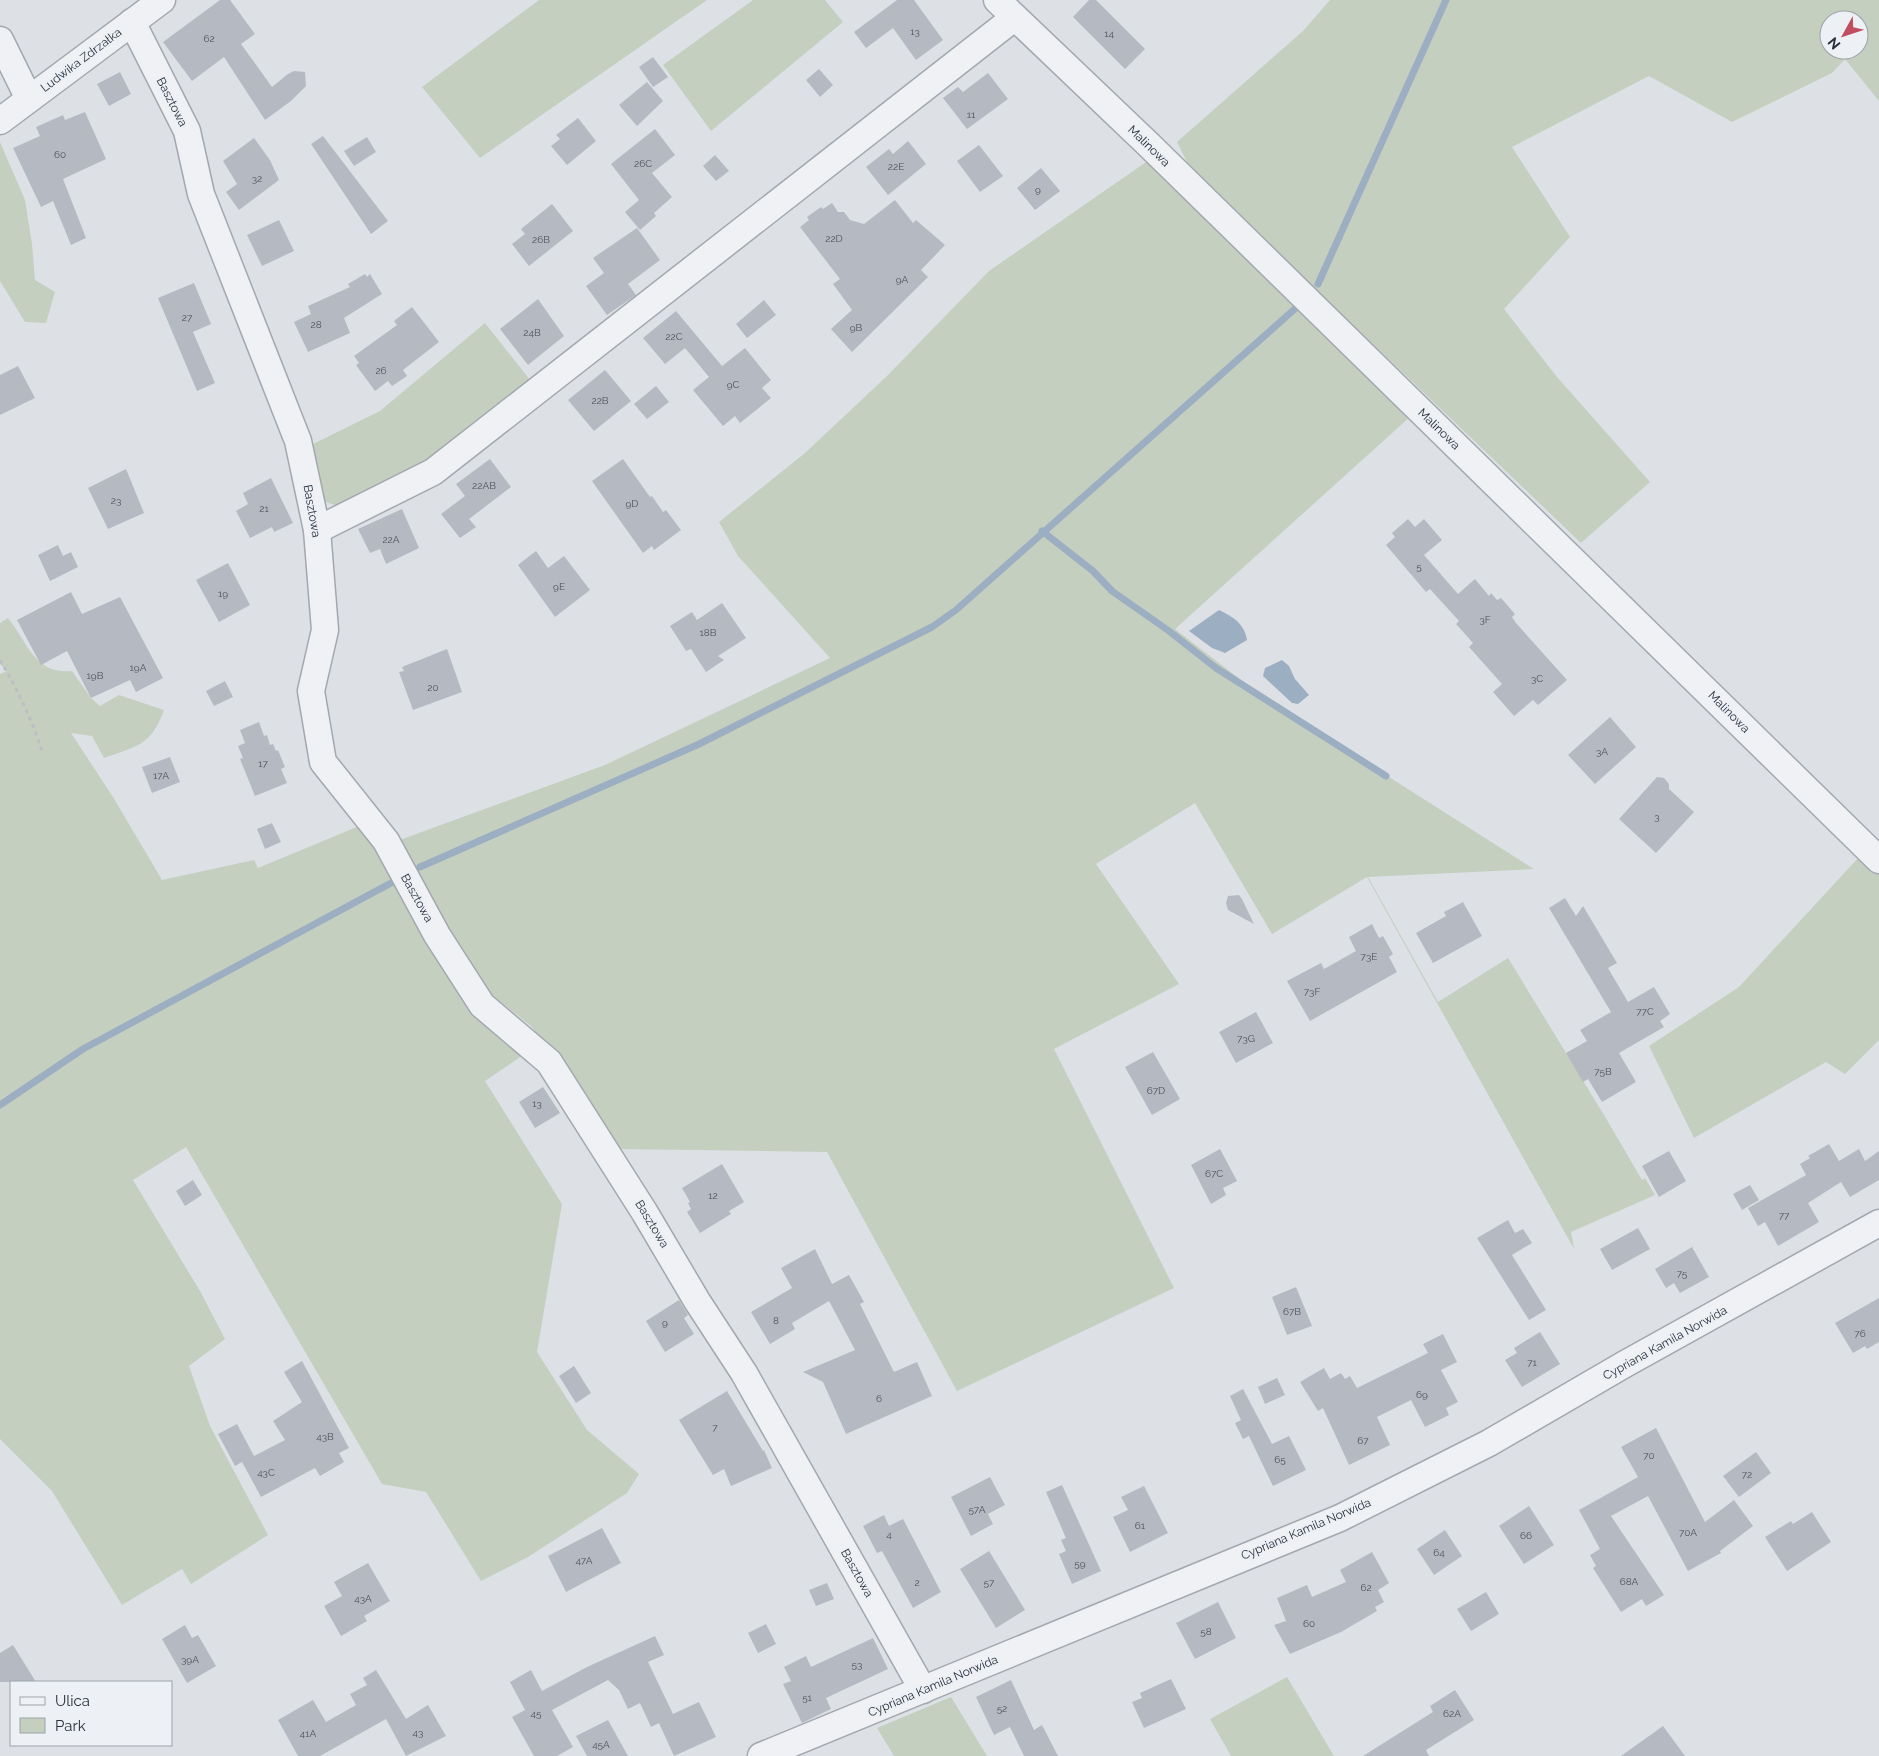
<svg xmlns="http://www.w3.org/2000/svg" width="1879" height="1756" font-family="Raleway,sans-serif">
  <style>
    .green { fill: #c4cfbf; fill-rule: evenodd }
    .water { fill: #9cafc2 }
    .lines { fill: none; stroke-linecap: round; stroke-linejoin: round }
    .stream { stroke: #9cafc2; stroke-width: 7 }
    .building { fill: #b5bac2 }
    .minor-casing { stroke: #a3a8af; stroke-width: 29 }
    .path { stroke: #bcbfc4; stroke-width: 3; stroke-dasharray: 4 4; stroke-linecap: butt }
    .minor { stroke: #f0f1f4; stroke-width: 26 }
    .labels { text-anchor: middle; stroke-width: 5; stroke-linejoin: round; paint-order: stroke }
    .number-label { font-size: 10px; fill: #4b525d }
    .street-label { font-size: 12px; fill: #282f3b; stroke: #edf0f4 }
  </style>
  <rect width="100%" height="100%" fill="#dde1e6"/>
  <g class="green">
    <polygon points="539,0 707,0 480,158 422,87"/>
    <polygon points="753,0 825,0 843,22 711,131 663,65"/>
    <path d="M1330 0H1879V101L1845 59 1832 73 1732 122 1649 76 1512 147 1570 237 1504 309 1557 377 1650 482 1581 543 1191 170 1177 142 1303 31ZM1829 20H1859V50H1829Z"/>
    <polygon points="0,142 25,200 32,244 35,280 55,292 46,323 25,322 0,281"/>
    <polygon points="1149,160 1411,416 1175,629 1263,697 1534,869 1368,877 1438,1002 1508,958 1607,1120 1642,1180 1645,1178 1655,1195 1571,1232 1574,1249 1367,877 1272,934 1195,803 1096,864 1179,984 1054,1049 1174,1288 957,1391 827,1152 617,1149 613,1138 531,1026 486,990 414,879 397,841 605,765 830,658 738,556 719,522 805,453 887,376 989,271"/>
    <polygon points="485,323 534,385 437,459 337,506 323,501 309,446 380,411"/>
    <path d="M8 618C29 644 34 674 72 671L91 698 100 706 119 695 164 710C151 746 137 746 104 758L92 736 71 733 113 797 162 880 254 860 258 868 359 826 529 1051 485 1081 562 1204 537 1352 587 1430 639 1474 627 1493 528 1557 481 1581 426 1492 382 1484 186 1147 133 1180 200 1291 225 1339 189 1366 210 1426 268 1535 191 1584 182 1569 122 1605 52 1491 0 1439V674L7 671 0 664V623Z"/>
    <polygon points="1860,856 1879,873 1879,1040 1845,1074 1826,1062 1694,1138 1649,1046 1739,987"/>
    <polygon points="1287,1677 1334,1756 1231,1756 1210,1719"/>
    <polygon points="951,1697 987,1756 894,1756 877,1728"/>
  </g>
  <g class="water">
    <path d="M1219 610C1233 617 1244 623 1247 640L1225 653 1212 648 1189 631Z"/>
    <polygon points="1282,660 1289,666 1295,679 1309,695 1298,704 1292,703 1263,676 1265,668"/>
  </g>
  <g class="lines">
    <g class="stream">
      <polyline points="1318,284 1446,0"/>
      <polyline points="1042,531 1093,571 1112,591 1169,631 1216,668 1386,776"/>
      <polyline points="420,867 697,745 932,627 956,610 1297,307"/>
      <polyline points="0,1105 83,1049 391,883"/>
    </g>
  </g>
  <g class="building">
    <polygon points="220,0 230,0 255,34 241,44 272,87 288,74 294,71 305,72 306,86 291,101 265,120 224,57 192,81 163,42"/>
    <polygon points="897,0 914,0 943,40 916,60 893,28 866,48 854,32"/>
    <polygon points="1089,0 1096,0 1145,49 1125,69 1073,17"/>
    <polygon points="653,57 668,77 653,87 639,67"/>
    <polygon points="819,69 833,85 820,97 806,80"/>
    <polygon points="120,72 131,94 109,106 97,84"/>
    <polygon points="988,73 1008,99 967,129 943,98 958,87 963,92"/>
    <polygon points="647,82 663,101 637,126 619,105"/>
    <polygon points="85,112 106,159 63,179 86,238 71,245 53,201 41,207 13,148 40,136 36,127 63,115 65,120"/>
    <polygon points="578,118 596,141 567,165 551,146 560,139 556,135"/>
    <polygon points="655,129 675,155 652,173 672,197 654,213 656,216 640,230 625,212 639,200 611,164"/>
    <polygon points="323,136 388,221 371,234 311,144"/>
    <polygon points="367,137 376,152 354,166 344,151"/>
    <polygon points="254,138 270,160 279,180 239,210 226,192 237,184 223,161"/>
    <polygon points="908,141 926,164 888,195 866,167 889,149 893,154"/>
    <polygon points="979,145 1003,176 980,192 957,161"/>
    <polygon points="715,155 729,171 716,181 703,166"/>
    <polygon points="1041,168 1060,191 1035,210 1017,188"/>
    <polygon points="895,200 913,223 916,220 945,245 921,270 928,277 852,352 831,329 852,310 833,284 840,279 800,227 809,220 807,217 821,207 823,209 832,203 838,212 844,212 850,220 864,224"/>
    <polygon points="552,204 573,231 529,266 512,244 525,234 521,229"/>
    <polygon points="279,220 294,251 262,266 247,235"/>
    <polygon points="637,228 660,260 628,284 636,295 607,315 586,286 604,273 593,258"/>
    <polygon points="365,274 367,277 370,274 382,294 344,318 350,333 308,352 294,322 311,314 308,306 350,287 348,284"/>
    <polygon points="194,283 211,324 193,332 215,383 197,391 158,298"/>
    <polygon points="538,299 564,336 528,365 500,329"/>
    <polygon points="764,300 776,315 747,338 736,324"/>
    <polygon points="412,307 439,342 403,370 407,376 392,386 388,381 375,391 356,365 359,363 354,356 397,325 394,321"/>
    <polygon points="676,311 722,366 745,348 771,380 762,388 771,398 740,423 735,416 723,426 693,390 709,377 685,348 665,364 643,338"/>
    <polygon points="18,366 35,398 0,415 0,375"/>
    <polygon points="605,370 631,401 594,431 568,400"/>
    <polygon points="656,386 669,402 647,419 634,404"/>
    <polygon points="490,459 511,487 469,519 476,527 460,538 441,514 465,496 456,484"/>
    <polygon points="623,459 650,497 652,496 663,512 666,510 681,530 654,550 652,546 643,553 592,481"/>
    <polygon points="126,469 144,513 108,529 88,488"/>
    <polygon points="271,478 293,523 274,532 272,527 250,538 236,511 248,504 243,493"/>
    <polygon points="402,509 419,548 386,564 380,549 370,553 358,529"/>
    <polygon points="1408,519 1415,527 1424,519 1442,540 1424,555 1458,594 1475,579 1489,596 1491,593 1497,600 1501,598 1515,614 1512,617 1516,623 1567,680 1538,705 1533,700 1514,716 1493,692 1502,684 1469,647 1473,643 1456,624 1459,621 1430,589 1426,592 1386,545 1395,537 1392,533"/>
    <polygon points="58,545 63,556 71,552 78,567 50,581 38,555"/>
    <polygon points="536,551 548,568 564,556 590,590 555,617 518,565"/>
    <polygon points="228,563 250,605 219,622 196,580"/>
    <polygon points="71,592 82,614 120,597 163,678 136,692 130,680 91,698 67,651 41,665 17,620"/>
    <polygon points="722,603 746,638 718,656 724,660 706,672 691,649 686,651 670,626 692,612 697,620"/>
    <polygon points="447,649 462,692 413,710 399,672 404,671 402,667"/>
    <polygon points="225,681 233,697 214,706 206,691"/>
    <polygon points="1610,717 1636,747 1595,784 1568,755"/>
    <polygon points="259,722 264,736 267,735 270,745 273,744 276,751 278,750 285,767 281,769 287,783 255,796 240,759 243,758 238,746 245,743 240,730"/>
    <polygon points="170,757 180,782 152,793 142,767"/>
    <polygon points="1657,777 1664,778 1669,784 1669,789 1694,812 1656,853 1619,819"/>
    <polygon points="272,823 281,842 265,849 257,829"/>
    <polygon points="1239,895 1242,899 1254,924 1228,910 1226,903 1228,896"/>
    <polygon points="1565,898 1576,916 1583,906 1617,963 1608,968 1628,1002 1654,987 1670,1014 1660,1021 1664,1027 1619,1053 1636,1082 1602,1102 1588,1079 1583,1082 1566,1053 1587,1041 1580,1030 1611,1012 1549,908"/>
    <polygon points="1463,902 1482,936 1433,963 1416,933 1446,916 1444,912"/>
    <polygon points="1372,924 1379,938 1383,936 1393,954 1389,957 1397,972 1310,1021 1287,981 1321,963 1324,969 1356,951 1349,937"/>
    <polygon points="1256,1012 1273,1043 1236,1063 1219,1032"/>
    <polygon points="1153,1052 1180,1099 1152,1115 1125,1067"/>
    <polygon points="543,1087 560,1113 535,1128 519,1102"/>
    <polygon points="1829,1144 1839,1161 1859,1149 1865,1161 1879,1151 1879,1180 1850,1197 1841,1182 1808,1203 1819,1222 1778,1246 1765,1222 1758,1226 1748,1208 1806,1175 1800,1164 1810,1158 1808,1156"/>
    <polygon points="1220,1149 1237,1181 1223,1188 1226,1195 1211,1204 1191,1165"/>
    <polygon points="1669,1151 1686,1181 1659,1197 1642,1166"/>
    <polygon points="722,1164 744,1202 729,1211 731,1214 700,1233 687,1212 691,1209 688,1203 690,1202 682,1188"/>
    <polygon points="193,1180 202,1195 185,1206 176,1191"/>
    <polygon points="1750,1185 1759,1200 1742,1210 1733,1194"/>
    <polygon points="1508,1220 1515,1233 1523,1229 1532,1243 1512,1255 1546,1310 1529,1320 1477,1238"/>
    <polygon points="1638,1228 1650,1249 1612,1270 1600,1249"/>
    <polygon points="1692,1247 1709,1277 1680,1293 1674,1283 1666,1288 1655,1269"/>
    <polygon points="815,1249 832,1284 849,1275 864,1302 860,1304 894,1372 917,1362 932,1396 846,1434 823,1382 803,1372 855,1350 829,1301 792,1323 795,1329 770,1344 751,1312 792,1288 781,1268"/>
    <polygon points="1296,1287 1312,1326 1287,1335 1272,1297"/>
    <polygon points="1879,1298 1879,1342 1867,1349 1865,1346 1853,1353 1835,1323"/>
    <polygon points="679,1300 688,1315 684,1318 694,1334 665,1352 646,1321"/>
    <polygon points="1540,1332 1560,1364 1522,1387 1505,1360 1517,1353 1514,1348"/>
    <polygon points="1443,1334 1457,1362 1441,1370 1458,1402 1446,1408 1449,1415 1425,1427 1411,1400 1377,1417 1390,1445 1349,1465 1323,1408 1318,1411 1300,1382 1324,1368 1330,1379 1341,1373 1345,1379 1350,1376 1357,1388 1428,1353 1423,1344"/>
    <polygon points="302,1361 349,1448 339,1453 344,1462 320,1476 315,1468 261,1497 242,1462 235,1466 218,1434 237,1424 254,1456 285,1440 273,1421 302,1402 284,1372"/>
    <polygon points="574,1366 591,1393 576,1403 559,1376"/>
    <polygon points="1277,1378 1285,1395 1265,1404 1258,1387"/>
    <polygon points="1243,1389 1272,1444 1289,1436 1306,1470 1273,1486 1249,1436 1243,1439 1235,1423 1241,1420 1230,1396"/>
    <polygon points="727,1391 763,1451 764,1450 772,1468 731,1486 724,1469 713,1475 679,1420"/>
    <polygon points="1656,1428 1705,1522 1734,1500 1753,1526 1720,1551 1721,1553 1688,1571 1648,1496 1611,1516 1664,1595 1646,1606 1642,1599 1621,1612 1593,1568 1596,1566 1590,1555 1600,1549 1579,1510 1638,1477 1621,1447"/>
    <polygon points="1756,1452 1771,1473 1739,1497 1723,1476"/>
    <polygon points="990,1477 1005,1505 988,1514 993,1524 971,1536 951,1497"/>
    <polygon points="1062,1485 1101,1571 1072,1584 1059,1554 1066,1551 1061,1540 1066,1538 1046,1492"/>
    <polygon points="1144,1486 1168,1533 1130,1552 1113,1517 1128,1510 1121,1497"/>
    <polygon points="1529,1506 1554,1545 1524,1564 1499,1526"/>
    <polygon points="1812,1512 1831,1542 1787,1571 1765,1537 1791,1521 1793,1524"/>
    <polygon points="884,1515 889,1526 903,1519 941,1592 913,1608 882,1551 877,1553 863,1526"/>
    <polygon points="602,1528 621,1563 566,1592 548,1556"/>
    <polygon points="1445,1530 1462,1556 1434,1575 1417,1549"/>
    <polygon points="989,1551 1025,1610 996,1628 960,1569"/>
    <polygon points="1372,1552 1389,1583 1378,1590 1384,1602 1375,1607 1377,1611 1341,1632 1290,1654 1274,1625 1286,1621 1277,1598 1307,1585 1312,1597 1346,1582 1340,1570"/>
    <polygon points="368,1563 390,1601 364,1616 367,1621 341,1636 324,1606 342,1596 334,1582"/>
    <polygon points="827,1583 834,1599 816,1606 809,1590"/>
    <polygon points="1486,1592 1499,1614 1471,1631 1457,1609"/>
    <polygon points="1218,1602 1236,1638 1195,1659 1176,1623"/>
    <polygon points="766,1624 776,1644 758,1653 748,1633"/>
    <polygon points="185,1625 192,1638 198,1635 216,1666 187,1683 162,1639"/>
    <polygon points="655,1636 664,1655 648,1662 673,1714 699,1702 716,1737 674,1756 659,1723 651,1727 640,1703 628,1709 619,1690 608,1680 552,1710 573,1747 557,1756 534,1756 512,1717 525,1710 510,1682 531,1670 542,1691 587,1667"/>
    <polygon points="873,1638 888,1669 826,1698 831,1709 802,1723 783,1684 791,1681 784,1667 806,1656 811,1667"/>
    <polygon points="13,1645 36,1682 0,1682 0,1653"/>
    <polygon points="376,1670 406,1719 428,1705 446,1736 406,1756 386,1719 320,1756 298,1756 278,1720 313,1700 326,1722 356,1705 350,1694 367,1685 363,1678"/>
    <polygon points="1171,1679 1186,1709 1144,1728 1132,1702 1142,1698 1140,1693"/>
    <polygon points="1011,1680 1034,1730 1042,1725 1058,1756 1024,1756 1010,1727 994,1735 976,1697"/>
    <polygon points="1455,1690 1474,1720 1426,1750 1429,1756 1363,1756 1433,1712 1430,1706"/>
    <polygon points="608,1720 628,1756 587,1756 576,1736"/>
    <polygon points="1663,1726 1685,1756 1621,1756"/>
  </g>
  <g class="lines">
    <g class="minor-casing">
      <g id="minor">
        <polyline points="997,0 1149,145 1879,860"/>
        <polyline points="132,22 187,131 201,194 298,441 317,530 325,630 311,691 323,762 386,841 437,935 482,1005 549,1062 645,1213 697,1301 744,1373 923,1690"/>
        <polyline points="0,40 29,99"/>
        <polyline points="0,121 162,0"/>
        <polyline points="317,530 433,472 1014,18"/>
        <polyline points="761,1756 1340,1518 1489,1443 1625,1364 1879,1223"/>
      </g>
    </g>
    <path class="path" d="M0 660C18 690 32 720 43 754"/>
    <use href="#minor" class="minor"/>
  </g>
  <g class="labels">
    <g class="number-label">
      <text x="915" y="35">13</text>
      <text x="1109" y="37">14</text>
      <text x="209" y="42">62</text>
      <text x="971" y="118">11</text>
      <text x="60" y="158">60</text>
      <text x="643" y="167">26C</text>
      <text x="896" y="170">22E</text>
      <text x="257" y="182">32</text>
      <text x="1038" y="193">9</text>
      <text x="834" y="242">22D</text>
      <text x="541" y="243">26B</text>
      <text x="902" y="283">9A</text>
      <text x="187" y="321">27</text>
      <text x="316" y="328">28</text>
      <text x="856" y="331">9B</text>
      <text x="532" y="336">24B</text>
      <text x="674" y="340">22C</text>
      <text x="381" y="374">26</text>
      <text x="733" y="388">9C</text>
      <text x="600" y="404">22B</text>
      <text x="484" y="489">22AB</text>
      <text x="116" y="504">23</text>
      <text x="632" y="507">9D</text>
      <text x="264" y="512">21</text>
      <text x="391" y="543">22A</text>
      <text x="1419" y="570">5</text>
      <text x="559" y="590">9E</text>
      <text x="223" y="597">19</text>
      <text x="1485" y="623">3F</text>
      <text x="708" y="636">18B</text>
      <text x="138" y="671">19A</text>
      <text x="95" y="679">19B</text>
      <text x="1537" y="682">3C</text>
      <text x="433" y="691">20</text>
      <text x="1602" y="755">3A</text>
      <text x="263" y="767">17</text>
      <text x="161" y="779">17A</text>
      <text x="1657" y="820">3</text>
      <text x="1369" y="960">73E</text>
      <text x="1312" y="995">73F</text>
      <text x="1645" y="1015">77C</text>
      <text x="1246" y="1042">73G</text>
      <text x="1603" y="1075">75B</text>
      <text x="1156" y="1094">67D</text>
      <text x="537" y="1107">13</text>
      <text x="1214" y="1177">67C</text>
      <text x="713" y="1199">12</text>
      <text x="1784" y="1219">77</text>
      <text x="1682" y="1277">75</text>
      <text x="1292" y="1315">67B</text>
      <text x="776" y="1324">8</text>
      <text x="665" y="1326">9</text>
      <text x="1860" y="1337">76</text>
      <text x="1532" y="1366">71</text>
      <text x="1422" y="1398">69</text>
      <text x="879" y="1402">6</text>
      <text x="715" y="1431">7</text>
      <text x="325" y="1440">43B</text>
      <text x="1363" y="1444">67</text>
      <text x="1649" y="1459">70</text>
      <text x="1280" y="1463">65</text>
      <text x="266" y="1476">43C</text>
      <text x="1747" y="1478">72</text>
      <text x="977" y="1513">57A</text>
      <text x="1140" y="1529">61</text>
      <text x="1688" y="1536">70A</text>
      <text x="889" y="1538">4</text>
      <text x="1526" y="1539">66</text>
      <text x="1439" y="1556">64</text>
      <text x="584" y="1564">47A</text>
      <text x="1080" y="1567">59</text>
      <text x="1629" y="1585">68A</text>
      <text x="917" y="1586">2</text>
      <text x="989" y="1586">57</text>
      <text x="1366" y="1591">62</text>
      <text x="363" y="1602">43A</text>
      <text x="1309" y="1627">60</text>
      <text x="1206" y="1635">58</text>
      <text x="190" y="1663">39A</text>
      <text x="857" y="1668">53</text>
      <text x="807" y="1701">51</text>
      <text x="1002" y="1712">52</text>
      <text x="536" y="1717">45</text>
      <text x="1452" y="1717">62A</text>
      <text x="418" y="1736">43</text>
      <text x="308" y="1737">41A</text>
      <text x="601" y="1748">45A</text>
    </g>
    <g class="street-label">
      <text transform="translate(81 60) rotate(-37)" y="4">Ludwika Zdrzałka</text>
      <text transform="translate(172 102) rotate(63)" y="4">Basztowa</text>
      <text transform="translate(1149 146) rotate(44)" y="4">Malinowa</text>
      <text transform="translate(1439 429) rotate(44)" y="4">Malinowa</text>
      <text transform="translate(312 511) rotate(80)" y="4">Basztowa</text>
      <text transform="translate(1729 712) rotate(45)" y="4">Malinowa</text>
      <text transform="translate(417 898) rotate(61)" y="4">Basztowa</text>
      <text transform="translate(652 1224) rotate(59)" y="4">Basztowa</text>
      <text transform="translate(1665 1343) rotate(-29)" y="4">Cypriana Kamila Norwida</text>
      <text transform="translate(1306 1529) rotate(-23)" y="4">Cypriana Kamila Norwida</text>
      <text transform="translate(857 1573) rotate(61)" y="4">Basztowa</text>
      <text transform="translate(933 1686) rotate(-23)" y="4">Cypriana Kamila Norwida</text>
    </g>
  </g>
  <rect x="10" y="1681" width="162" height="65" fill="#edf0f4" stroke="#9ea3aa"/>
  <rect x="20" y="1697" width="25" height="8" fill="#f0f1f4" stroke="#9ea3aa"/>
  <text x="55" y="1706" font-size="15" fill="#282f3b">Ulica</text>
  <rect x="20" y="1718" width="25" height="15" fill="#c4cfbf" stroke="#9ea3aa"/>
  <text x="55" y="1731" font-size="15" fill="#282f3b">Park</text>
  <g transform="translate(1844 35) rotate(230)"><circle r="24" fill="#edf0f4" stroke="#9ea3aa"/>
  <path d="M0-4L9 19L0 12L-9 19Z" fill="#bf4e61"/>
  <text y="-8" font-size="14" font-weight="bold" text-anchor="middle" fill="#282f3b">N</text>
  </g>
</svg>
